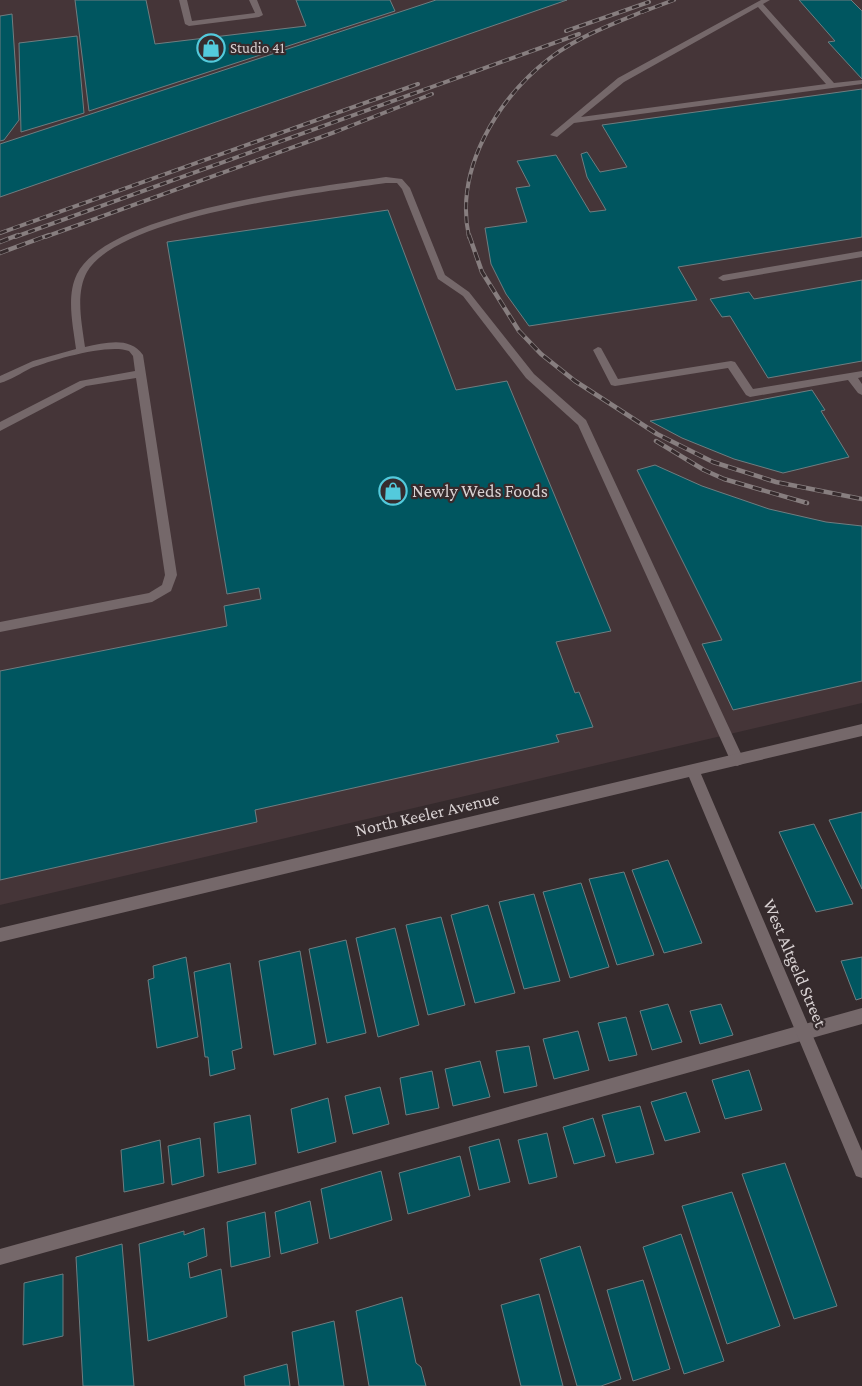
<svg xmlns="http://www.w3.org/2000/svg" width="862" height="1386" font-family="'Crimson Pro',serif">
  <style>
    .built { fill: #453538 }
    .building { fill: #005660; stroke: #6f7d80 }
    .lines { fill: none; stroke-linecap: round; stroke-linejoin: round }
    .service { fill: #75686a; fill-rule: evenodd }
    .minor { fill: #75686a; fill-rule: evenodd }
    .rail-far1-casing { stroke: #877e7f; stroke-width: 4 }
    .rail-casing { stroke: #877e7f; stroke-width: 4.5 }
    .rail-far1 { stroke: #362b2d; stroke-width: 2.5; stroke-dasharray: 7; stroke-linecap: butt }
    .rail { stroke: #362b2d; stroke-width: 3; stroke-dasharray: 9; stroke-linecap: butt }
    .labels { text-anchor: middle; stroke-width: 4.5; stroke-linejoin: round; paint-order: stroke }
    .far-poi-label { font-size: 15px; fill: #d8d1d2; stroke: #362b2d; text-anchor: start }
    .poi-label { font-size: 18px; fill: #d8d1d2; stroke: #362b2d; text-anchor: start }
    .street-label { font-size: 18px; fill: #d8d1d2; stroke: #362b2d }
  </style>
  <rect width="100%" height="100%" fill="#362b2d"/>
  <polygon class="built" points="0,0 862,0 862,703 0,905"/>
  <g class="building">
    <polygon points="75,0 146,0 155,44 306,26 296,0 390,0 395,11 89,111"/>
    <polygon points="436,0 567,0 0,197 0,144"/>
    <polygon points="799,0 851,0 862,11 862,79 828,42 835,41"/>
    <polygon points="12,14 19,120 4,140 0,141 0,16"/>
    <polygon points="77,36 84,113 21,132 19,43"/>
    <polygon points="862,89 862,237 678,267 697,300 529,326 506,294 491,264 485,228 527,222 516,188 530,186 517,161 556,155 590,212 606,210 587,177 581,154 587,152 600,172 627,167 602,125"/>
    <polygon points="388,210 456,390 507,381 611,631 556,642 575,693 579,692 593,727 556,735 559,742 255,810 257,822 0,880 0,671 227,626 224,606 261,599 259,588 227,594 167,242"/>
    <polygon points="862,280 862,361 768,378 730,316 722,317 710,299 749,292 754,299"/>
    <polygon points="812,390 825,410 821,411 849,457 783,473 734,459 682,438 650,421"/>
    <polygon points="655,465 702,486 769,509 826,522 862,526 862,681 733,710 702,644 722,640 637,470"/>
    <polygon points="862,812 862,889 829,820"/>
    <polygon points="814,824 853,904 816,912 779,832"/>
    <polygon points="668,860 702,943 664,953 632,870"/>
    <polygon points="624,872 654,955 617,965 589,879"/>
    <polygon points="581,883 609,967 570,978 543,892"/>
    <polygon points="534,894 560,981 524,989 499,902"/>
    <polygon points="488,905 515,993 475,1003 451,915"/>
    <polygon points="441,917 465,1005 428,1015 406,925"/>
    <polygon points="395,928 419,1025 378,1037 356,938"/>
    <polygon points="346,940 366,1033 327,1043 309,949"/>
    <polygon points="300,951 316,1044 274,1055 259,961"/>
    <polygon points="186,957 198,1037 157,1048 148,980 154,978 153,966"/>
    <polygon points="862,957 862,998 856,1000 841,961"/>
    <polygon points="230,963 242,1048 232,1051 235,1069 210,1076 208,1057 205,1057 194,972"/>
    <polygon points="668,1004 682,1042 652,1050 640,1011"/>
    <polygon points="721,1004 733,1035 700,1044 690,1011"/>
    <polygon points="626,1017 637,1055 609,1061 598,1023"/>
    <polygon points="578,1031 589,1070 554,1079 543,1039"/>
    <polygon points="529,1046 537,1086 504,1093 496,1051"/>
    <polygon points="480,1061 490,1097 453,1106 445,1069"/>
    <polygon points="749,1070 762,1110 725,1119 712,1080"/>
    <polygon points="432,1071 439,1108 406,1115 400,1078"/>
    <polygon points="380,1087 389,1124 353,1134 345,1096"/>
    <polygon points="686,1092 700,1132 665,1141 651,1102"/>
    <polygon points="328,1098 336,1142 298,1153 291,1109"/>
    <polygon points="640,1106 654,1154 616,1163 602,1115"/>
    <polygon points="250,1115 256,1164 218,1173 214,1123"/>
    <polygon points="593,1118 605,1156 574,1164 563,1127"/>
    <polygon points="547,1133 557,1177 529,1184 518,1140"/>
    <polygon points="200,1138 204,1176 172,1185 168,1146"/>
    <polygon points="499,1139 510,1182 479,1190 469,1147"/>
    <polygon points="160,1140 164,1183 124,1192 121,1150"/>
    <polygon points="460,1156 470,1196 408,1214 399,1173"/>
    <polygon points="785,1163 837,1306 794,1319 742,1174"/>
    <polygon points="381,1171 392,1220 330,1239 321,1189"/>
    <polygon points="732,1192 780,1326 727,1344 682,1206"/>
    <polygon points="310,1201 318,1243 281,1254 275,1212"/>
    <polygon points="265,1212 270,1257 231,1267 227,1222"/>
    <polygon points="204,1228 207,1256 188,1263 190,1278 221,1269 227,1317 148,1341 139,1244 184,1231 184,1235"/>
    <polygon points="681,1234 724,1361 684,1374 643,1247"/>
    <polygon points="122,1244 134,1386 83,1386 76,1257"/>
    <polygon points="580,1246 621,1379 601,1386 577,1386 540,1259"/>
    <polygon points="63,1274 63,1336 23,1345 24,1283"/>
    <polygon points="643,1280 670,1369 633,1381 607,1290"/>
    <polygon points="539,1294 563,1386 521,1386 501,1305"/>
    <polygon points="402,1297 416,1363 421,1367 426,1386 369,1386 356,1311"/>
    <polygon points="334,1321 344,1386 299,1386 292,1332"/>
    <polygon points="287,1364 290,1386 245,1386 244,1376"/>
  </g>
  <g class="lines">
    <g class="service">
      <polygon points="179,0 187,0 192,21 255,13 249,0 257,0 263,15 259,17 189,26 185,24"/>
      <path d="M761 0H770L763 4 834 83 862 80V84L574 123 557 137 550 135 618 78ZM758 7 826 84 581 117 624 82Z"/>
      <path d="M386 177 402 179 410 188 445 275 469 292 534 374 586 420 744 760 742 764 737 766 732 764 578 425 526 378 463 296 438 279 402 189 397 183H386C323 192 118 216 87 272 75 294 82 324 85 347 106 343 129 336 143 355L177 575 171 591 152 602 0 632V622L149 593 162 585 165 575 136 378 86 386 0 431V422L80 381 135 371 133 356 129 351C109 343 52 360 31 368 21 373 11 380 0 383V376L33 361 76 349C73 325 66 296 77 274 108 211 319 187 386 177Z"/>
      <polygon points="862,251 862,257 723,281 718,278 723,275"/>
      <polygon points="598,347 601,348 618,379 731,361 735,362 753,389 862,371 862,377 858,378 862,384 862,395 858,393 848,380 750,397 746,395 728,368 615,386 611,385 593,350"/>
      <polygon points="862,1008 862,1024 0,1265 0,1249"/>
    </g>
    <polygon class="minor" points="862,724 862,736 701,774 862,1151 862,1178 856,1176 689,777 0,942 0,928"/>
    <g class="rail-far1-casing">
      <g id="rail-far1">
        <polyline points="642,12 674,0"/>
        <polyline points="566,31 649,2"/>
        <polyline points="0,233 418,84"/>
        <polyline points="15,237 579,34"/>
        <polyline points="45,237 335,132 432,94"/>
        <path d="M469 237C454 169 498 98 550 58 579 36 615 23 649 9"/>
      </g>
    </g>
    <g class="rail-casing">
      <g id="rail">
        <polyline points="469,235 482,272 519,331 541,354 575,381 657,434 713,462 776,482 862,499"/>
        <polyline points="0,242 18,235"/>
        <polyline points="0,253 49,235"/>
        <polyline points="656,441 704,470 724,479 807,503"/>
      </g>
    </g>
    <use href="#rail-far1" class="rail-far1"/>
    <use href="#rail" class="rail"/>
  </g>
  <defs>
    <g id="shop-ring" transform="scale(1.4375)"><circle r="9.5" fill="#362b2d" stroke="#53cadc" stroke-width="1.5"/><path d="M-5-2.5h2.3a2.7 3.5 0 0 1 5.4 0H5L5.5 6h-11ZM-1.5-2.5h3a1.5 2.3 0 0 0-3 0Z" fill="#53cadc"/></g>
  </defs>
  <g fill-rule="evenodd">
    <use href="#shop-ring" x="211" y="48"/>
    <use href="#shop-ring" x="393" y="491"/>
  </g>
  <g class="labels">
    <g class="far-poi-label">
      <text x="230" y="53">Studio 41</text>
    </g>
    <g class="poi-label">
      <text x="412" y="497">Newly Weds Foods</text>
    </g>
    <g class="street-label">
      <text transform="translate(427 814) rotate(-13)" y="6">North Keeler Avenue</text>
      <text transform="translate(795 963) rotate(67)" y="6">West Altgeld Street</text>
    </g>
  </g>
</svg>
